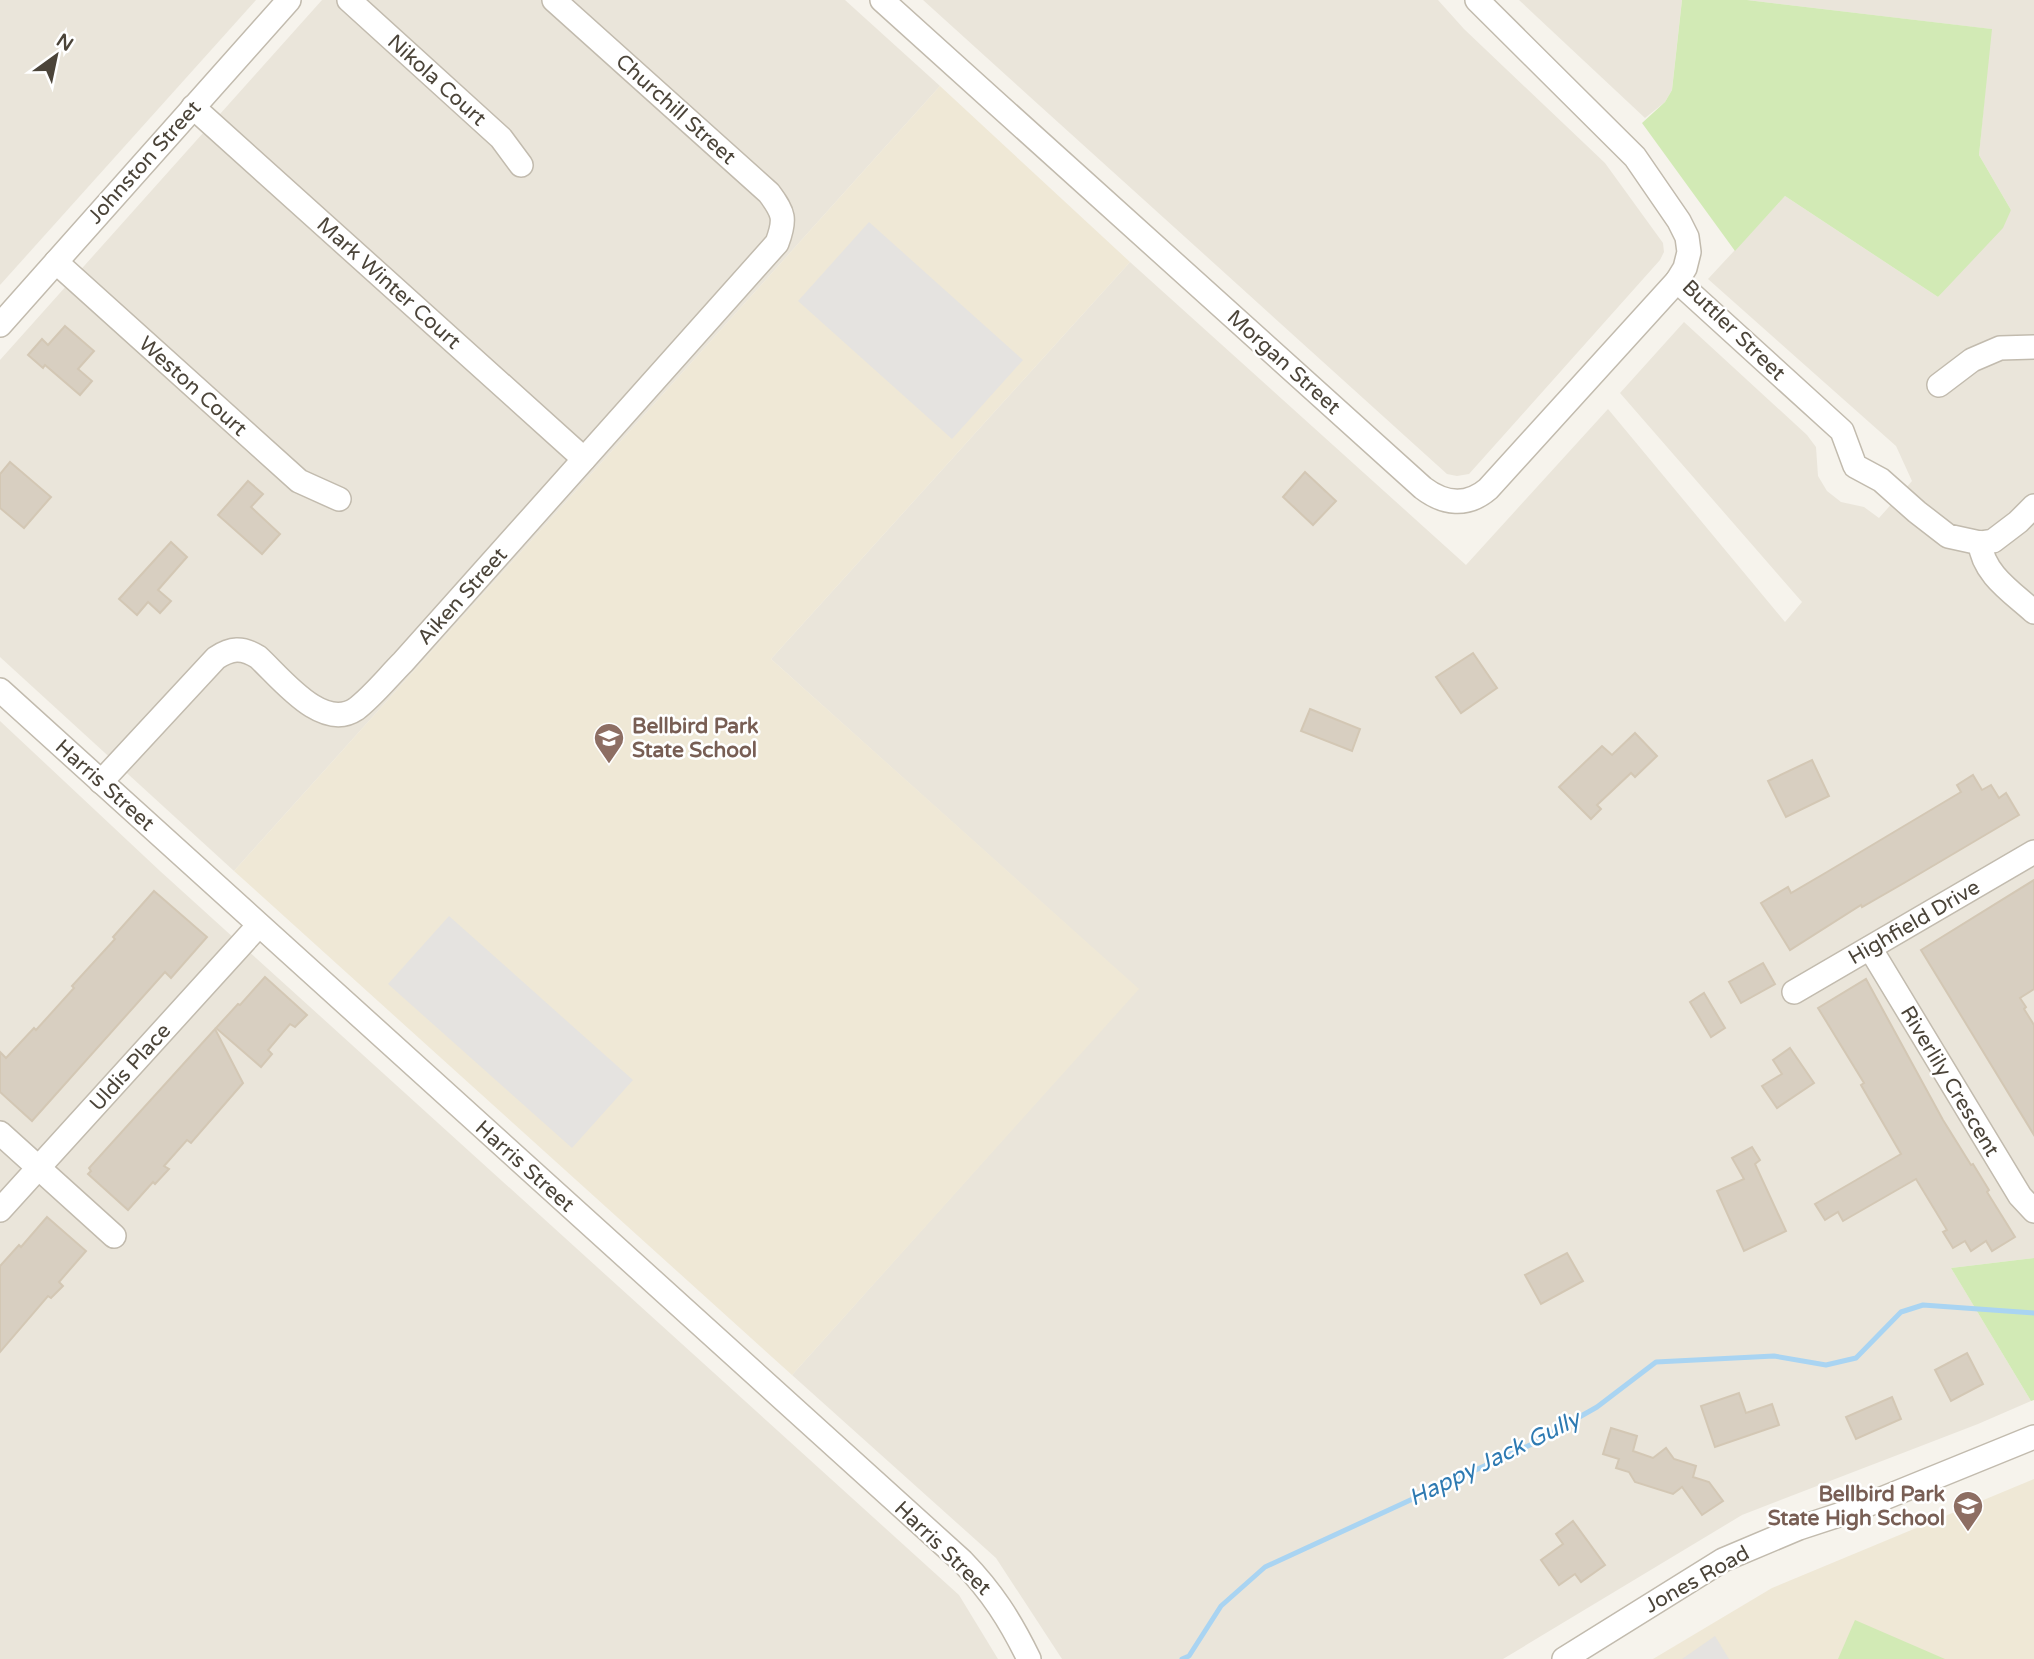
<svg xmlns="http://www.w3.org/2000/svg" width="2034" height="1659" font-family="'Varela Round',sans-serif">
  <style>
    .residential { fill: #eae5da }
    .education { fill: #efe8d6 }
    .green { fill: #d2eab5 }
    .parking { fill: #e5e3e0 }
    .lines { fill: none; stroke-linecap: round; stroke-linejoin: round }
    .stream { stroke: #a9d4f2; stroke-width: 5 }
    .building { fill: #d8cfc1; stroke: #d3c7b4; stroke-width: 2 }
    .minor-casing { stroke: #c2bbae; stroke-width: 26 }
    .minor { stroke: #fff; stroke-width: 23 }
    .labels { text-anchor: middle; stroke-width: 5; stroke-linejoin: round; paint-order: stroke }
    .street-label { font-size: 21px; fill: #4b4439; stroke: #fff }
    .education-label { font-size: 21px; font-weight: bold; fill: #785e54; stroke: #fff; text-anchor: start }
    .water-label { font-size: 23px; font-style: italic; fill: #2e7ab2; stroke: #fff }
  </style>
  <rect width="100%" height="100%" fill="#f6f3ec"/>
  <g class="residential">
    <polygon points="0,0 256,0 0,285"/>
    <polygon points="322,0 845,0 940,86 234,871 0,657 0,360"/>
    <polygon points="923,0 1438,0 1464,29 1605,163 1663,243 1664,252 1660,260 1469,474 1457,476 1447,474"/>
    <polygon points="1519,0 1682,0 1672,90 1665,102 1645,118"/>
    <polygon points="1747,0 2034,0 2034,1258 1951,1268 2031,1401 1978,1424 1742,1515 1503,1659 1062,1659 996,1558 792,1375 1138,989 771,659 1130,262 1466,565 1608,409 1785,622 1802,602 1620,393 1684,322 1807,435 1816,447 1818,476 1827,491 1841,502 1864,507 1879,518 1912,481 1896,446 1708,279 1785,196 1938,297 2011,210 1979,155 1991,29"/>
    <polygon points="0,721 160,871 959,1595 998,1659 0,1659"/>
  </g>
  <g class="education">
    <polygon points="940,86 1130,262 771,659 1139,989 792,1375 234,871"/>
    <polygon points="2034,1479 2034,1659 1653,1659 1772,1588"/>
  </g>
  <g class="green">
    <polygon points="1682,0 1747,0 1992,29 1979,155 2011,210 2003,228 1938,297 1785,196 1735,251 1642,123 1665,102 1672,90"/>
    <polygon points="2034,1258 2034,1400 2031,1401 1951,1268"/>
    <polygon points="1855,1620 1945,1659 1838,1659"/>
  </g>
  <g class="parking">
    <polygon points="869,222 1023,360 952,439 798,301"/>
    <polygon points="449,916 633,1080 572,1148 388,984"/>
    <polygon points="1715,1636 1729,1659 1682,1659"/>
  </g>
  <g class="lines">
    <polyline class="stream" points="1182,1659 1189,1656 1221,1606 1265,1567 1530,1445 1597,1407 1656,1362 1774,1356 1826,1365 1856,1358 1901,1312 1923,1305 2034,1313"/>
  </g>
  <g class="building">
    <polygon points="65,326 94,351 78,369 92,381 80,395 45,365 43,368 28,355 42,339 48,345"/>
    <polygon points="10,462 51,497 24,528 0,508 0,474"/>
    <polygon points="1305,472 1336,501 1313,525 1283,497"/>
    <polygon points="248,481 263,494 251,507 280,534 262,554 218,515"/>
    <polygon points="171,542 187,557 158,590 171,601 160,613 148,602 137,615 119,599"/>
    <polygon points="1473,653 1497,688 1461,713 1436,677"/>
    <polygon points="1310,709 1360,729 1352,751 1301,731"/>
    <polygon points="1635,733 1657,756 1635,777 1631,773 1597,805 1601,809 1591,819 1559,787 1602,746 1612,755"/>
    <polygon points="1812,760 1829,796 1786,817 1768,781"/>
    <polygon points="1973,775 1982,790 1991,785 1999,798 2006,793 2019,815 1904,883 1862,907 1861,905 1790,950 1761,903 1788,887 1791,893 1827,872 1961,792 1957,785"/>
    <polygon points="2034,880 2034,989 2020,998 2026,1007 2024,1009 2034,1025 2034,1135 1921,950"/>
    <polygon points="154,891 207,937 171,978 165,972 32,1121 0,1092 0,1052 6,1058 34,1028 36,1030 74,988 72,986 115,939 113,937"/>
    <polygon points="1763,963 1775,984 1741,1003 1729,982"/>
    <polygon points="265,977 307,1015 295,1027 290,1024 268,1050 272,1054 261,1067 216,1028 238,1004 240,1005"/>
    <polygon points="1866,979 1943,1120 1971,1165 1973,1164 1989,1190 1987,1192 2015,1237 1992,1251 1986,1241 1971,1251 1965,1241 1953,1248 1943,1232 1947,1230 1916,1179 1843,1221 1838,1212 1825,1220 1815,1204 1901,1154 1861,1085 1864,1083 1818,1008"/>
    <polygon points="1704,993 1725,1028 1711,1037 1690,1002"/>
    <polygon points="215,1029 243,1083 191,1143 187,1140 164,1166 169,1169 155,1184 153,1182 128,1210 88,1174 91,1171 89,1168"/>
    <polygon points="1790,1048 1814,1083 1777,1108 1762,1086 1782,1074 1773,1060"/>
    <polygon points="1752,1147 1760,1160 1755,1164 1786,1231 1744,1251 1717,1191 1744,1179 1732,1158"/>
    <polygon points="47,1217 86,1251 59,1282 63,1286 51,1298 48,1296 0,1352 0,1266 19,1245 21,1247"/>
    <polygon points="1567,1253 1583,1281 1541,1304 1525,1275"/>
    <polygon points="1967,1353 1983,1384 1951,1401 1935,1370"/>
    <polygon points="1739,1393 1746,1413 1772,1404 1779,1425 1715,1447 1701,1406"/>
    <polygon points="1892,1397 1901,1419 1856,1439 1846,1417"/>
    <polygon points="1611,1428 1637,1436 1633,1451 1653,1458 1666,1448 1674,1459 1696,1466 1693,1477 1709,1482 1723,1501 1702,1515 1682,1487 1673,1494 1635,1482 1629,1472 1616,1468 1619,1459 1603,1454"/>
    <polygon points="1573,1521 1605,1565 1581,1582 1575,1574 1559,1585 1541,1560 1563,1544 1556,1534"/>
  </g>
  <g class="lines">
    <g class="minor-casing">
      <g id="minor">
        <polyline points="349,0 501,138 521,165"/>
        <path d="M882 0 1423 488C1444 504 1467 507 1488 489L1677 281"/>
        <polyline points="1477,0 1635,157 1679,221 1687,237 1689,252 1685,268 1677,281 1842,431 1855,466 1881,480 1917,512 1948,536 1980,543 1993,541 2018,522 2034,506"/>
        <polyline points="193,107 584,459"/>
        <polyline points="56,262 299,481 339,499"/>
        <polyline points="0,325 289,0"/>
        <polyline points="1939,385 1972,360 2000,348 2034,347"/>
        <path d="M1980 543C1983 574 2012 592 2034 612"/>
        <path d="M0 690 962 1561C992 1592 1010 1620 1029 1659"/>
        <path d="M101 782 216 658C231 648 242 647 258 657 281 678 322 732 356 709 373 696 388 677 403 662L777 243C786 219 784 213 769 193L554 0"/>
        <polyline points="1870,948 2020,1196 2034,1211"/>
        <polyline points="1794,992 2034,852"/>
        <polyline points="0,1133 114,1236"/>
        <polyline points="0,1210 259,925"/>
        <polyline points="1564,1659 1723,1560 1799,1528 1857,1509 2034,1437"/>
      </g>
    </g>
    <use href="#minor" class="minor"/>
  </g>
  <defs>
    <g id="school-pin" transform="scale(1.575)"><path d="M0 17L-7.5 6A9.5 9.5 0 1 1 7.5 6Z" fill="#8d6e63" stroke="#fff"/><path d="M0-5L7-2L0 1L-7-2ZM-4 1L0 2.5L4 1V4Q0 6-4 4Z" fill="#fff"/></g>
  </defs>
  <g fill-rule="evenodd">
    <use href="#school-pin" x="609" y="738"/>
    <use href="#school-pin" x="1968" y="1506"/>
  </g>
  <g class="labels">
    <g class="street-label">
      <text transform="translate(437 80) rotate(42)" y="7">Nikola Court</text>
      <text transform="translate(676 109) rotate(42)" y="7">Churchill Street</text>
      <text transform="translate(144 162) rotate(-48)" y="7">Johnston Street</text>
      <text transform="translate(389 283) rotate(42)" y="7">Mark Winter Court</text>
      <text transform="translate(1734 330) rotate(44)" y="7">Buttler Street</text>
      <text transform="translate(1284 362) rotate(42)" y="7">Morgan Street</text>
      <text transform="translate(193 386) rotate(42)" y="7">Weston Court</text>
      <text transform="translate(462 596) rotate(-48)" y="7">Aiken Street</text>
      <text transform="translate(105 785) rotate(42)" y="7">Harris Street</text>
      <text transform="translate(1914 922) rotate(-30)" y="7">Highfield Drive</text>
      <text transform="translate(130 1067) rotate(-48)" y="7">Uldis Place</text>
      <text transform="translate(1950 1081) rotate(59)" y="7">Riverlily Crescent</text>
      <text transform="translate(525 1166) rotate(42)" y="7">Harris Street</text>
      <text transform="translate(943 1548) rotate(44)" y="7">Harris Street</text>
      <text transform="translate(1697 1579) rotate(-29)" y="7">Jones Road</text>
    </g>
    <g class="education-label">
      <text x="632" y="733">Bellbird Park<tspan x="632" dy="24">State School</tspan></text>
      <text x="1945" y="1501" text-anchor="end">Bellbird Park<tspan x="1945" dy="24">State High School</tspan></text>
    </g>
    <g class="water-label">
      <text transform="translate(1494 1458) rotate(-26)" y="8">Happy Jack Gully</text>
    </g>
  </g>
  <g transform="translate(56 56) rotate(33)" stroke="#ffffff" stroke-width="5" paint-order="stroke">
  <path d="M0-5L12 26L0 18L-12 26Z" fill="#4b4439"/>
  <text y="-10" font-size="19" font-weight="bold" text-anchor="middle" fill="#4b4439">N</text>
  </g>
</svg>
